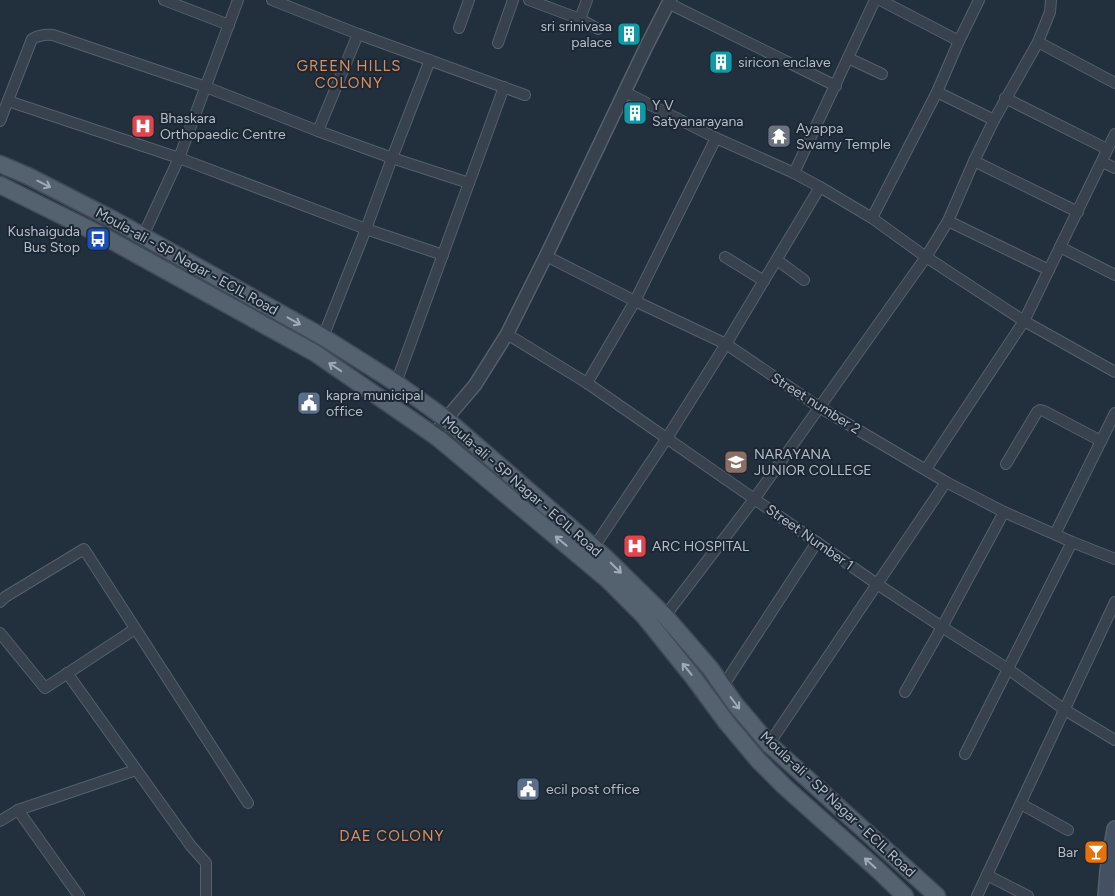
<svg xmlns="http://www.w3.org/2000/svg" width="1115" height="896" font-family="Figtree,sans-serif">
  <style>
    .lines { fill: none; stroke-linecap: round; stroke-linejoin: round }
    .minor-casing { stroke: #55606c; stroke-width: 12 }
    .tertiary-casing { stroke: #55606c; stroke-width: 15 }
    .secondary-casing { stroke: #55606c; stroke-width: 18 }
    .primary-casing { stroke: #404b57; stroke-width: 19 }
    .minor { stroke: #37424e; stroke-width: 10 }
    .tertiary { stroke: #37424e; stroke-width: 12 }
    .secondary { stroke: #445162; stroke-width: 15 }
    .primary { stroke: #54616e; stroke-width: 16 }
    .oneway { stroke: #9fabb8 }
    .labels { text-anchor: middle; stroke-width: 4; stroke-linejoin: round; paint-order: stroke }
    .poi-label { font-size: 14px; fill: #b2bdca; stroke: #1c2733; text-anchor: start }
    .street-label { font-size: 14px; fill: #b2bdca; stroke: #1c2733 }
    .neighbourhood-label { font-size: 15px; letter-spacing: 1px; fill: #da8d5d; stroke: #1c2733 }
  </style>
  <rect width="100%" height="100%" fill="#22303e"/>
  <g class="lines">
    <g class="minor-casing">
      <g id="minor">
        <polyline points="164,0 229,25"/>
        <polyline points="272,0 358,34 525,95"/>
        <polyline points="529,0 580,19 587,0"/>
        <polyline points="880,0 959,41"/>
        <polyline points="668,3 836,86"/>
        <polyline points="580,19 598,29"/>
        <polyline points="459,28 469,0"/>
        <polyline points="1038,42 1115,83"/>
        <polyline points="498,43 513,0"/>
        <polyline points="848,58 882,74"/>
        <polyline points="625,92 716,138 794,173 820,187 872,218 926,257 1024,321 1115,372"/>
        <polyline points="937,92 994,120"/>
        <polyline points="1005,98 1107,149"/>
        <polyline points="8,101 179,158 366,229 443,255"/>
        <path d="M0 121 32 39C39 35 45 34 53 35L206 87 318 131 392 158 469 183"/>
        <polyline points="318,131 358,34"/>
        <polyline points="974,161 1078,212"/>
        <polyline points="1102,162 1115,168"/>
        <polyline points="794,173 875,0"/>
        <polyline points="872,218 937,92 959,41 979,0"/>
        <polyline points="948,221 1049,270"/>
        <polyline points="143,236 179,158 238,0"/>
        <polyline points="1060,247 1115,275"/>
        <polyline points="546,256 635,301 726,344 819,407 946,482 1004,512 1072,542 1115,559"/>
        <polyline points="725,257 764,281"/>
        <polyline points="777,260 804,280"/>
        <polyline points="507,334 587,383 877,584 942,627 1008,669 1065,710 1115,740"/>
        <polyline points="323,337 366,229 392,158 430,60"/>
        <polyline points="396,383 504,87"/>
        <polyline points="587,383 635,301 716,138"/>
        <polyline points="1006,464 1037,412 1040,410 1044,411 1101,441"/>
        <polyline points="926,469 1024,321 1115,134"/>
        <polyline points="1055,534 1115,413"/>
        <polyline points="594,547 667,438 726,344 820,187"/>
        <polyline points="0,602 5,597 84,549 248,803"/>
        <polyline points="665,616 755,498 926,257 948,221 974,161 994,120 1038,42 1050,12 1051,0"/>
        <polyline points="0,633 45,688 135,629"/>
        <polyline points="67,673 191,846 206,863 206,896"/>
        <polyline points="723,686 817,542"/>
        <polyline points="905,692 942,627 1004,512"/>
        <polyline points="769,744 946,482"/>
        <polyline points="965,754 1072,542"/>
        <polyline points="1021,804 1068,830"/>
        <polyline points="18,810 79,896"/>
        <polyline points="0,821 18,810 136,770"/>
        <polyline points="987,875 1028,896"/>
        <polyline points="977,896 1115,602"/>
      </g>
    </g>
    <g class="tertiary-casing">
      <polyline id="tertiary" points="435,435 446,419 475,385 507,334 546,256 646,47 670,0"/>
    </g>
    <g class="secondary-casing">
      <polyline id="secondary" points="1106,896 1108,871 1115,829"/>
    </g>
    <g class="primary-casing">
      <g id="primary">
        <polyline points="0,164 28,176 114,220 323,337 396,383 446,419 606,558 665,616 710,668 735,704 769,744 937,896"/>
        <polyline points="0,185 105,237 315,353 438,438 608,580 644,616 693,677 727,723 758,760 785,787 879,871 905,896"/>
      </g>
    </g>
    <use href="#minor" class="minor"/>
    <use href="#tertiary" class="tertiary"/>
    <use href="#secondary" class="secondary"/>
    <use href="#primary" class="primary"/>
  </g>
  <defs><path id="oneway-shaft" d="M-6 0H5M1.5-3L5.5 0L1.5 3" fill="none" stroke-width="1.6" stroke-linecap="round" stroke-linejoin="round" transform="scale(1.25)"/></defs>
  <g class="oneway">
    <use href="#oneway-shaft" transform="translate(44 184) rotate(27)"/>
    <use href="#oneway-shaft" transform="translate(294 321) rotate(29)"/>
    <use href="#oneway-shaft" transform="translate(335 367) rotate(-146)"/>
    <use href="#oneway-shaft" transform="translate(561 541) rotate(-140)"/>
    <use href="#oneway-shaft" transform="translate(616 568) rotate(44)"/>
    <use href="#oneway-shaft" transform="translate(687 669) rotate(-129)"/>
    <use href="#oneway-shaft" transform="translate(735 703) rotate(53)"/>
    <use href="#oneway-shaft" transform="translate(870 863) rotate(-138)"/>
  </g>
  <defs>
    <g id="building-square" transform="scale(1.25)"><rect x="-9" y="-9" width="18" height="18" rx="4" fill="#0f9aa8" stroke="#1c2733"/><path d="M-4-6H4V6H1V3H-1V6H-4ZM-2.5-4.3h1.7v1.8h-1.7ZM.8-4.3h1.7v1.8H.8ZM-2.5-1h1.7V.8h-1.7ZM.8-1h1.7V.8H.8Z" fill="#fff"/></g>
    <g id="hospital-square" transform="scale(1.25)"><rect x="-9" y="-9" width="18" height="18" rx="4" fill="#e0444e" stroke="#1c2733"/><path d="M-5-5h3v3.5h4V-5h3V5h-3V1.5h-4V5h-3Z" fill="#fff"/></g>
    <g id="temple-square" transform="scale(1.25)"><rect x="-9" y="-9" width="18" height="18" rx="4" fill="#6b7280" stroke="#1c2733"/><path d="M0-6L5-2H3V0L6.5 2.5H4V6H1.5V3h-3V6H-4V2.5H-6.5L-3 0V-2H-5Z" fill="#fff"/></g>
    <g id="bus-square" transform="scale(1.25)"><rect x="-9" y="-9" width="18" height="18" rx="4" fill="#1a4fb4" stroke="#1c2733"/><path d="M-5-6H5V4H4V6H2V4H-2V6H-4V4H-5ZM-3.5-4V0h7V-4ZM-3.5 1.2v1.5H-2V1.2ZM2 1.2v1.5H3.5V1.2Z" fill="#fff"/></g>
    <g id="civic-square" transform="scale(1.25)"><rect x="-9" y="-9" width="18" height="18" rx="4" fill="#5c6f8a" stroke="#1c2733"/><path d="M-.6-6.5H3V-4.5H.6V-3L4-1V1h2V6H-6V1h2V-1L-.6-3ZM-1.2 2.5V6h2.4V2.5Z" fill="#fff"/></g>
    <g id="university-square" transform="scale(1.25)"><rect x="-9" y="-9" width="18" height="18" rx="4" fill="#8d6e63" stroke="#1c2733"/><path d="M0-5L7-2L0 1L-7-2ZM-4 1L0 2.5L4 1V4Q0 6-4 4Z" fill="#fff"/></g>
    <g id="bar-square" transform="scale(1.25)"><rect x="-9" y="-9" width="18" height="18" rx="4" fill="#e8710a" stroke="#1c2733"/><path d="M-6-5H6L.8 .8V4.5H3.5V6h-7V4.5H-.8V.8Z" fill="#fff"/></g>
  </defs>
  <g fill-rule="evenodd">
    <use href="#building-square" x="629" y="34"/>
    <use href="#building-square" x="721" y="62"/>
    <use href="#building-square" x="635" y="113"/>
    <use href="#hospital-square" x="143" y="126"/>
    <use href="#temple-square" x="779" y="136"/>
    <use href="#bus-square" x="98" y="239"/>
    <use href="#civic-square" x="309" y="403"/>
    <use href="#university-square" x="736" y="462"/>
    <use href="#hospital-square" x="635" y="546"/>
    <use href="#civic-square" x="528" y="789"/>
    <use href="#bar-square" x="1096" y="852"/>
  </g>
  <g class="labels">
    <g class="poi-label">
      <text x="612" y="31" text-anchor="end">sri srinivasa<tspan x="612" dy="16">palace</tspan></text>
      <text x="738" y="67">siricon enclave</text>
      <text x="652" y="110">Y V<tspan x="652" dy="16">Satyanarayana</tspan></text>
      <text x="160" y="123">Bhaskara<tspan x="160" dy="16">Orthopaedic Centre</tspan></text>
      <text x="796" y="133">Ayappa<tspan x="796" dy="16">Swamy Temple</tspan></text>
      <text x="80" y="236" text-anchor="end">Kushaiguda<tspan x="80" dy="16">Bus Stop</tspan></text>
      <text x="326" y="400">kapra municipal<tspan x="326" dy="16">office</tspan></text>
      <text x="754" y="459">NARAYANA<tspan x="754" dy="16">JUNIOR COLLEGE</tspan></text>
      <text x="652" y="551">ARC HOSPITAL</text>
      <text x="546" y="794">ecil post office</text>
      <text x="1078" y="857" text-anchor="end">Bar</text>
    </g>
    <g class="street-label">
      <text transform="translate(187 261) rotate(29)" y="5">Moula-ali - SP Nagar - ECIL Road</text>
      <text transform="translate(816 403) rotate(32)" y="5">Street number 2</text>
      <text transform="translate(522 486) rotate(41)" y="5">Moula-ali - SP Nagar - ECIL Road</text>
      <text transform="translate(810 537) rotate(35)" y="5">Street Number 1</text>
      <text transform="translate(838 804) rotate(43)" y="5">Moula-ali - SP Nagar - ECIL Road</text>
    </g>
    <g class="neighbourhood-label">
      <text x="349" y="71">GREEN HILLS<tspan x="349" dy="17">COLONY</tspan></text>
      <text x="392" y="841">DAE COLONY</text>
    </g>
  </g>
</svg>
